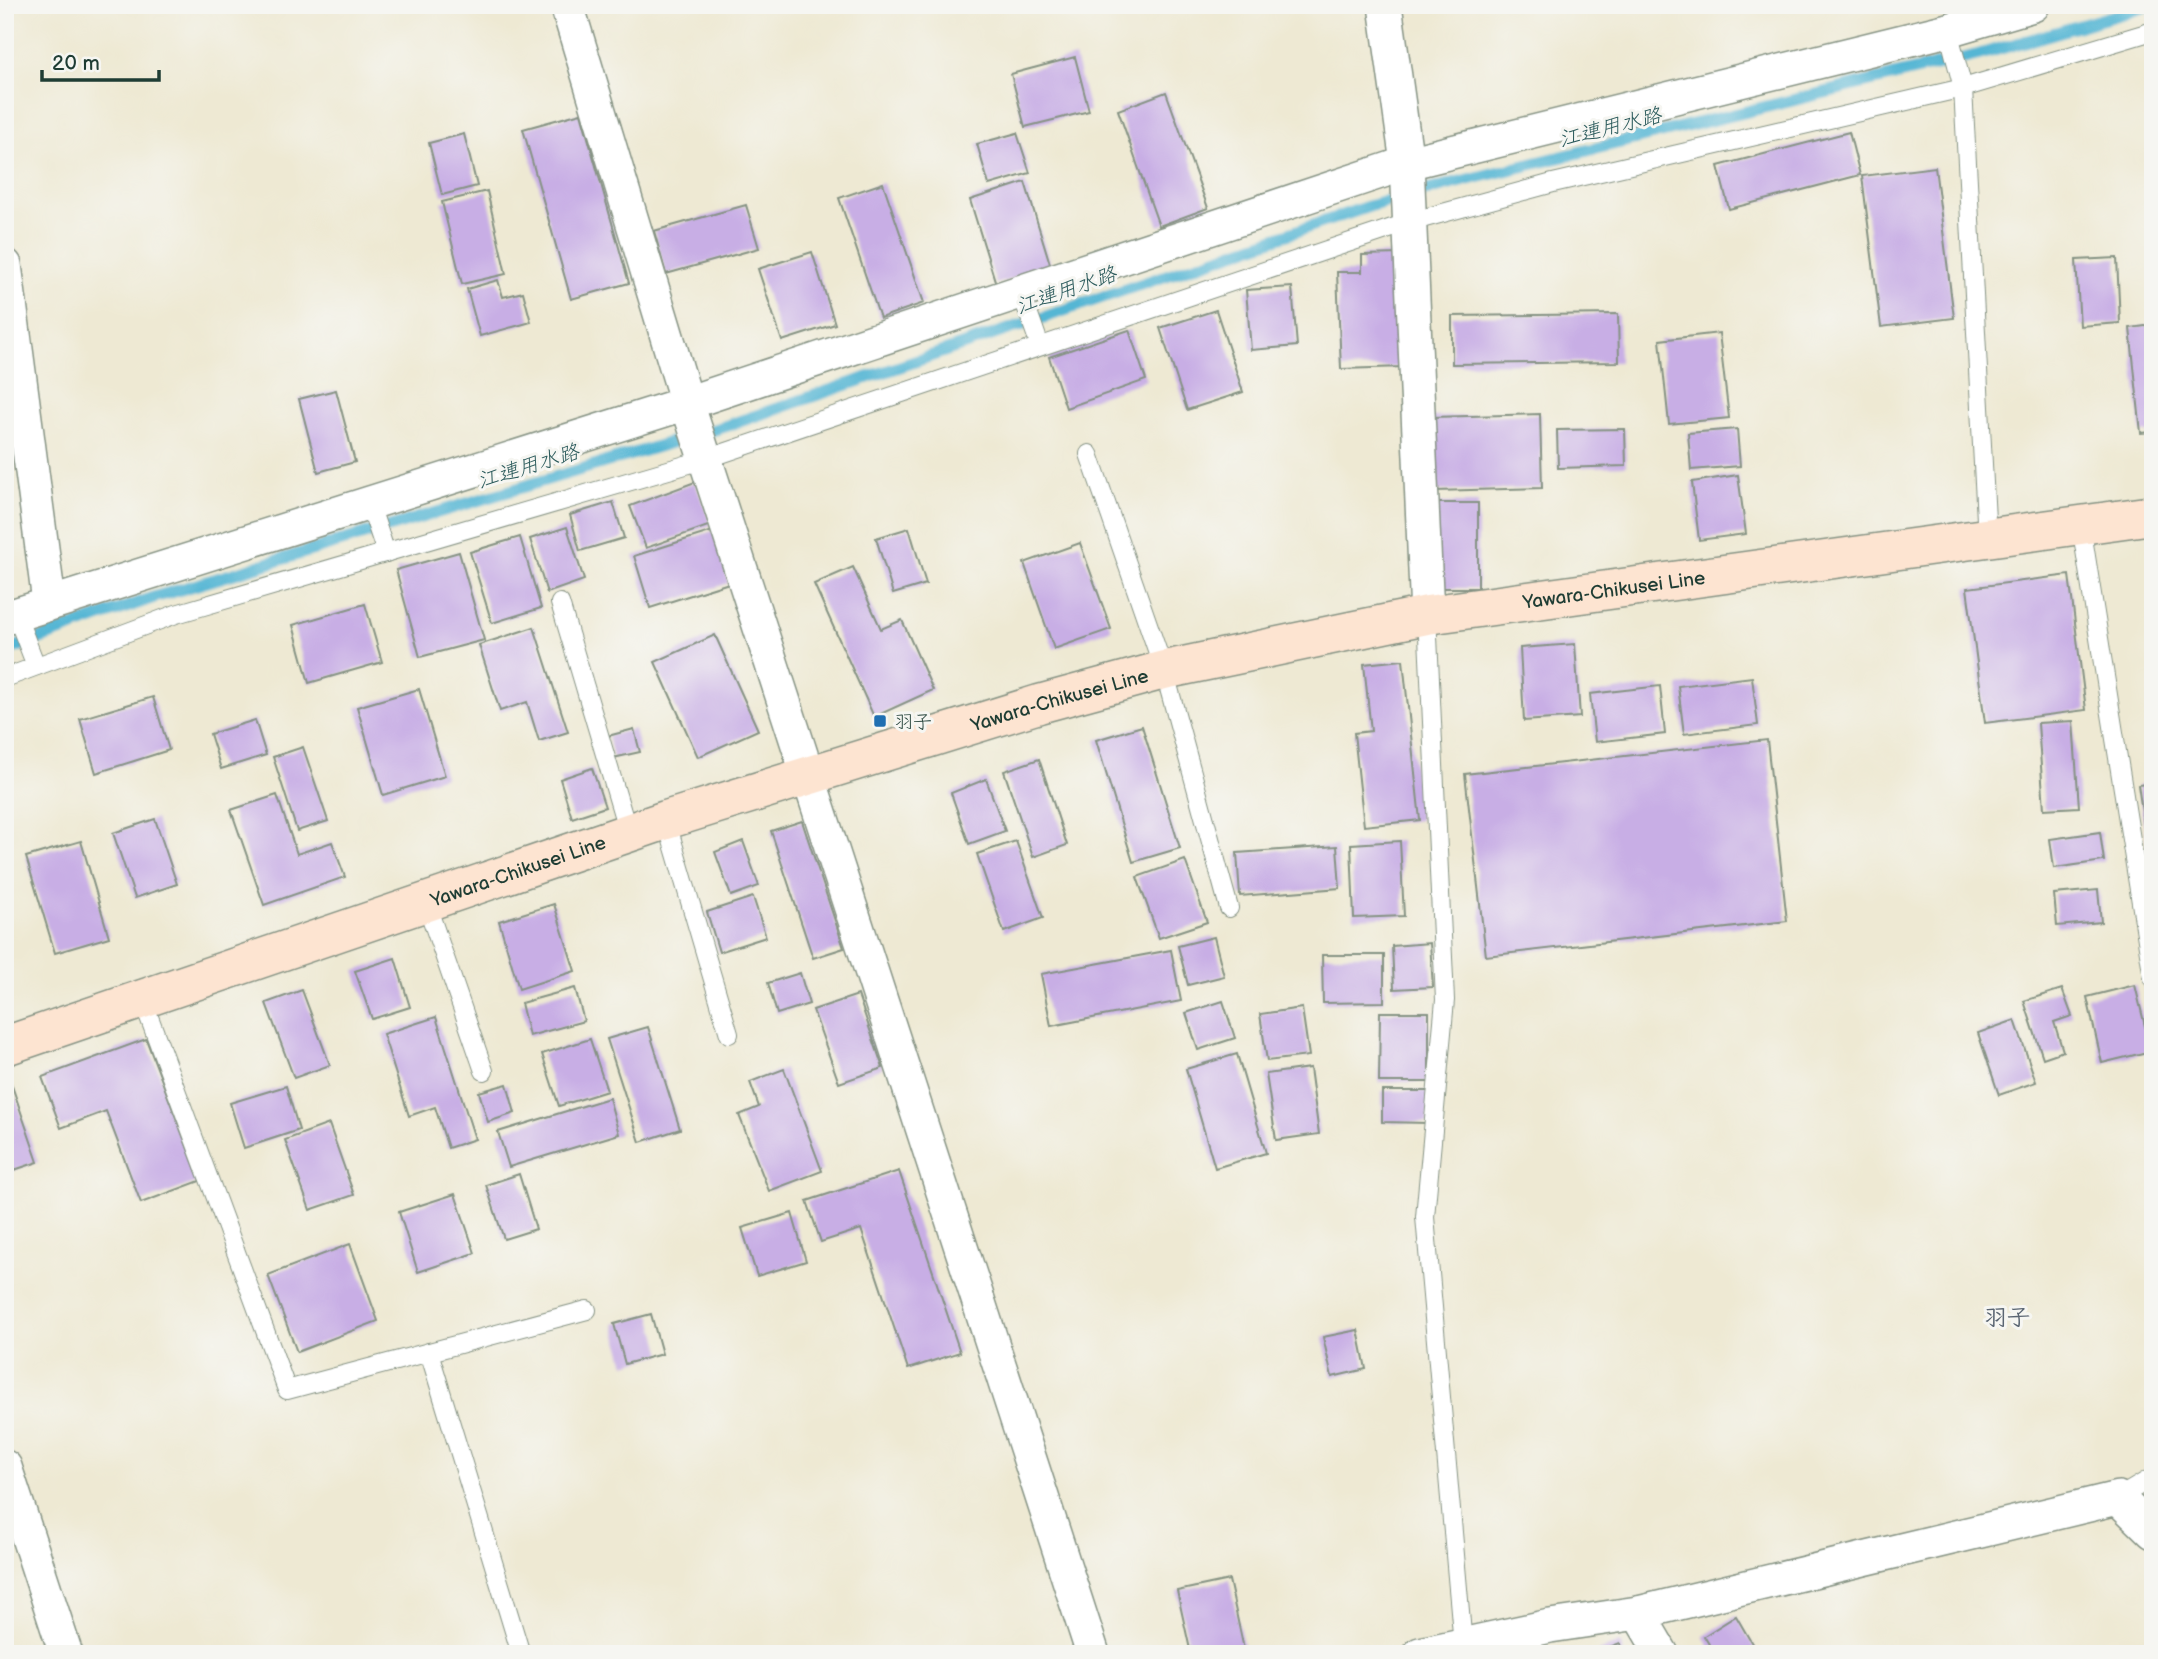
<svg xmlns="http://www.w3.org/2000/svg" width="2158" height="1659" font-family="'Balsamiq Sans','Klee One',sans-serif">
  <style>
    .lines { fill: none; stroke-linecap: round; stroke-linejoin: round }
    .stream { stroke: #55b6d4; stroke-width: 12 }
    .building { fill: #c8aee5 }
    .service-casing { stroke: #869384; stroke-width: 20 }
    .minor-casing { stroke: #869384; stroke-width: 36 }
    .secondary-casing { stroke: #869384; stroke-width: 41 }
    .service { stroke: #fff; stroke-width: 18 }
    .minor { stroke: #fff; stroke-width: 33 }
    .secondary { stroke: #fde4d1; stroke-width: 38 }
    .poi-dot { fill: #1f6fb2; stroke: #f6f6f2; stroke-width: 2.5 }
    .labels { text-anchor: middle; stroke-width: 6; stroke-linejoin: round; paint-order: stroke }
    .street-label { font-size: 19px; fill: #1f3d34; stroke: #f6f6f2 }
    .poi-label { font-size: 19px; fill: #1f3d34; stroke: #f6f6f2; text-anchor: start }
    .water-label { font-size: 21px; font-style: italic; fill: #2c5b5c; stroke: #f6f6f2 }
    .quarter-label { font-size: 23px; font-weight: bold; fill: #5a6572; stroke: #f6f6f2 }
  </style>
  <rect width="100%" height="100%" fill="#f6f6f2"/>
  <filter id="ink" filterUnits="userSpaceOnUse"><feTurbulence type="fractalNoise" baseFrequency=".0143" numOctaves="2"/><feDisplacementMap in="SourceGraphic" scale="14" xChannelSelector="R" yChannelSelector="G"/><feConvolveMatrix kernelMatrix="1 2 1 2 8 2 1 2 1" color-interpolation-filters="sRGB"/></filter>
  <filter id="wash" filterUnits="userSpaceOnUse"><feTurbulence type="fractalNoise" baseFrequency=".00686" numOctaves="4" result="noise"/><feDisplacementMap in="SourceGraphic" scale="28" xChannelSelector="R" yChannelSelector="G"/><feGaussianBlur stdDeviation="1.57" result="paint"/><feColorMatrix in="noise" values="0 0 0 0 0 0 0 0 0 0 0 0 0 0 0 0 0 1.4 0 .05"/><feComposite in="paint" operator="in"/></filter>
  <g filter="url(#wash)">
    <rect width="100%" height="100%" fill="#eee9d3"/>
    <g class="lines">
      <polyline class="stream" points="5,651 152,598 726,426 1370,206 1466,180 1978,55 2151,5"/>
    </g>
    <g id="blocks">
      <g class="building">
        <polygon points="1075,57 1089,111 1025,127 1011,74"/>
        <polygon points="1166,92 1208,208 1159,226 1118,110"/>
        <polygon points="581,113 629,283 571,299 523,129"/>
        <polygon points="1849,132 1860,175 1729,209 1718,166"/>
        <polygon points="1017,133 1030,173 989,185 977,144"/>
        <polygon points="464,134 477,186 442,195 429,143"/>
        <polygon points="1935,167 1954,318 1881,327 1862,176"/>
        <polygon points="1025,182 1051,267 996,284 970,200"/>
        <polygon points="883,183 924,303 880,318 839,198"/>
        <polygon points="487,191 506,274 462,284 442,202"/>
        <polygon points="746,205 759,248 666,274 654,231"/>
        <polygon points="812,252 835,324 782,341 758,269"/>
        <polygon points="1400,254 1404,367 1341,369 1337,272 1362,272 1362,255"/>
        <polygon points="2117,258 2120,323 2080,326 2076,260"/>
        <polygon points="498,280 503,297 523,292 531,322 480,336 467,289"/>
        <polygon points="1292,287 1297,346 1251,350 1246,290"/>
        <polygon points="1216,310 1243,392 1187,410 1160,328"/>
        <polygon points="1618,314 1619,362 1452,364 1452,316"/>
        <polygon points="2153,325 2153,432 2141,433 2130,328"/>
        <polygon points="1129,330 1146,380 1066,408 1049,357"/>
        <polygon points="1719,333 1729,418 1669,424 1660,340"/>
        <polygon points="336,390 355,462 318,472 299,399"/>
        <polygon points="1540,414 1542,488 1435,491 1432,417"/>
        <polygon points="1625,429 1626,466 1558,468 1557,430"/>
        <polygon points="1737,429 1740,466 1691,470 1688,433"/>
        <polygon points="1738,475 1746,534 1699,540 1692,482"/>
        <polygon points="695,482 711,525 646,548 630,506"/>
        <polygon points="613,502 624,538 580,551 570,515"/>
        <rect x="1428" y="503" width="50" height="85"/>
        <polygon points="567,527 584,580 547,593 530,539"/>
        <polygon points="909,528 926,584 893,594 876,538"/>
        <polygon points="713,531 729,583 650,608 634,556"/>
        <polygon points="520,537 541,608 492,623 470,552"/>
        <polygon points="1080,543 1111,629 1054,649 1024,563"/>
        <polygon points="459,552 484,640 420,657 396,570"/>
        <polygon points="853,567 881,629 902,620 933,690 874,717 814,584"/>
        <polygon points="2069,575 2086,710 1985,723 1967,588"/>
        <polygon points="365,604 382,662 309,683 293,625"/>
        <polygon points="534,627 568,732 539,741 527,702 500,711 479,645"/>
        <polygon points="715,635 758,730 698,757 655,662"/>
        <polygon points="1575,644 1580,717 1524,721 1520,648"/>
        <polygon points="1403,660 1420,820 1364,826 1354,733 1371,731 1364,664"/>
        <polygon points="1752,677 1758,725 1684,734 1678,686"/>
        <polygon points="1660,686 1665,734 1595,742 1590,694"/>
        <polygon points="419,689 445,776 383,795 357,707"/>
        <polygon points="153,697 169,750 96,773 80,719"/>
        <polygon points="255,720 266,755 221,769 210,734"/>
        <polygon points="2073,721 2079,807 2044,809 2038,723"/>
        <polygon points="1142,726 1180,848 1133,862 1096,740"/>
        <polygon points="634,729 640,752 613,758 608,736"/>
        <polygon points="1767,740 1787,921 1486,956 1465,774"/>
        <polygon points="303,747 328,821 297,831 273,757"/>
        <polygon points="1039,759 1067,845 1033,857 1004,771"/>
        <polygon points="592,768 605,807 572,818 560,779"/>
        <polygon points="986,779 1005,831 969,844 951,793"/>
        <polygon points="2153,783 2153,843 2147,844 2138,785"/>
        <polygon points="277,795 297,854 332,842 345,877 264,905 231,810"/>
        <polygon points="155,819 177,884 135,898 113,833"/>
        <polygon points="802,821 844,948 813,958 771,831"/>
        <polygon points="2100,832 2104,861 2054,868 2050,839"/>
        <polygon points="81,841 109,937 55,953 26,857"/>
        <polygon points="743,841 759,886 731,896 715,852"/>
        <polygon points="1016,841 1043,918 1004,932 977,854"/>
        <polygon points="1400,841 1404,916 1354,918 1351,844"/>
        <polygon points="1337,846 1340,888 1240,896 1237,853"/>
        <polygon points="1185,860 1207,922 1159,938 1137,877"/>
        <polygon points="2098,890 2101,922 2057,926 2054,894"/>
        <polygon points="753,897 766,937 719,952 707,912"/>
        <polygon points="554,904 575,971 519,989 499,921"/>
        <polygon points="1214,937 1224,976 1188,985 1178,946"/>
        <polygon points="1430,943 1433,987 1394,989 1392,946"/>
        <polygon points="1171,950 1181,1001 1051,1026 1041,974"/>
        <polygon points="1322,955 1384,955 1384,1002 1323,1003"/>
        <polygon points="395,958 410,1007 372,1019 355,971"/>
        <polygon points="800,973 809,1004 777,1014 768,983"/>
        <polygon points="2135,985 2151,1051 2102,1063 2087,997"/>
        <polygon points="575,988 584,1021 529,1036 521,1003"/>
        <polygon points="2062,989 2072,1016 2054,1022 2063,1051 2043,1058 2024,1001"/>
        <polygon points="302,990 330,1065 294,1078 266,1003"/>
        <polygon points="858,995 883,1068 839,1083 813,1010"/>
        <polygon points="1223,1001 1235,1038 1198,1050 1186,1013"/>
        <polygon points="1302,1008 1309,1056 1267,1061 1260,1014"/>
        <polygon points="1380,1012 1429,1012 1429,1082 1379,1082"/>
        <polygon points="436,1017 475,1139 448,1148 435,1107 409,1116 383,1034"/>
        <polygon points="2015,1020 2036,1082 1999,1095 1978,1033"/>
        <polygon points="648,1027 680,1129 640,1142 607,1039"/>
        <polygon points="146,1039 200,1181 141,1203 106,1111 61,1128 42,1077"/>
        <polygon points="590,1039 607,1091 559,1106 542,1054"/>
        <polygon points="1237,1054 1266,1153 1215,1168 1186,1069"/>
        <polygon points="1310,1068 1319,1134 1276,1140 1266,1074"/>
        <polygon points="784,1069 822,1171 769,1191 739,1115 759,1107 750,1082"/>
        <polygon points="11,1083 38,1162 5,1173 5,1085"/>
        <polygon points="507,1084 515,1113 488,1122 479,1092"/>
        <polygon points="286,1086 299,1130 244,1148 230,1103"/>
        <polygon points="1382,1091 1429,1091 1428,1123 1382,1122"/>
        <polygon points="609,1098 619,1134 509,1167 498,1132"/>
        <polygon points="329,1124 354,1195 310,1210 285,1140"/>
        <polygon points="899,1171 960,1352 908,1369 861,1229 821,1242 807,1201"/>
        <polygon points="519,1174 536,1229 504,1239 486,1185"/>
        <polygon points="455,1194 475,1253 418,1272 399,1212"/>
        <polygon points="792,1213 806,1261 757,1276 742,1228"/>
        <polygon points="350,1244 378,1321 297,1352 268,1275"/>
        <polygon points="651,1314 662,1354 625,1364 614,1324"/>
        <polygon points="1358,1330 1366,1369 1332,1377 1323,1337"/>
        <polygon points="1229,1580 1244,1649 1220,1654 1191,1654 1177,1591"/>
        <polygon points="1736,1616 1758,1654 1715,1654 1704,1636"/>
        <polygon points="1620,1643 1624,1654 1599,1654 1599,1651"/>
      </g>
    </g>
  </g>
  <g filter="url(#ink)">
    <use href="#blocks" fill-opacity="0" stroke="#869384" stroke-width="2"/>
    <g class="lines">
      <g class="service-casing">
        <g id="service">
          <polyline points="1948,30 1963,88 1987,539"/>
          <polyline points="1021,292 1040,346"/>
          <polyline points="1089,454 1164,670 1229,908"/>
          <polyline points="369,502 386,553"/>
          <polyline points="2081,525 2153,978"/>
          <polyline points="560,603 628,832"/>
          <polyline points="16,614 36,666"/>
          <polyline points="1427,615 1445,1000 1425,1217 1463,1645"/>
          <polyline points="5,678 176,614 706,459 1410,222 1553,183 1963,88 2153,31"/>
          <polyline points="666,820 729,1034"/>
          <polyline points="425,900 484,1071"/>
          <polyline points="142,998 287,1390 587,1310"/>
          <polyline points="429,1352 521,1654"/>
          <polyline points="2118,1498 2153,1477"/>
        </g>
      </g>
      <g class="minor-casing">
        <g id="minor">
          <polyline points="567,5 687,403 1093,1654"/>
          <polyline points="1385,5 1407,163 1427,615"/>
          <polyline points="5,265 49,602"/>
          <polyline points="5,618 687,403 1407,163 1948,30 2033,5"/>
          <polyline points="5,1467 66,1654"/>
          <polyline points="1638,1613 1662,1654"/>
          <polyline points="1420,1654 1550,1626 1638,1613 2118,1498 2153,1532"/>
        </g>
      </g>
      <g class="secondary-casing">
        <g id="secondary">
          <path id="s1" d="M5 1046 666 820 1039 704 1164 670 1427 615 2153 515"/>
        </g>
      </g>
      <use href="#service" class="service"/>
      <use href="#minor" class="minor"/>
      <use href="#secondary" class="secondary"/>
    </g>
  </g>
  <rect class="poi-dot" x="873" y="714" width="14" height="14" rx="3.5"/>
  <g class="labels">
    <g class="street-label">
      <text dy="7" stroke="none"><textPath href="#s1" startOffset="1676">Yawara-Chikusei Line</textPath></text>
      <text dy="7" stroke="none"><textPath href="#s1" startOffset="1110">Yawara-Chikusei Line</textPath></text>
      <text dy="7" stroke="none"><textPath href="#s1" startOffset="542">Yawara-Chikusei Line</textPath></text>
    </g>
    <g class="poi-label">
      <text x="894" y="728">羽子</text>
    </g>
    <g class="water-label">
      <text transform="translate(1610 127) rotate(-14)" y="7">江連用水路</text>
      <text transform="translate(1066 290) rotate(-19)" y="7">江連用水路</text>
      <text transform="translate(528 466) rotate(-17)" y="7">江連用水路</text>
    </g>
    <g class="quarter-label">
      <text x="2007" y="1325">羽子</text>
    </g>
  </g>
  <rect width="2158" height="1659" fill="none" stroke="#f6f6f2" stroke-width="28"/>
  <path d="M42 70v10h117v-10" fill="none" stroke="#1f3d34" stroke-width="3.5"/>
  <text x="52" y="70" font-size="21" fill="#1f3d34" stroke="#f6f6f2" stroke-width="5" paint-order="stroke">20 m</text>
</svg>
